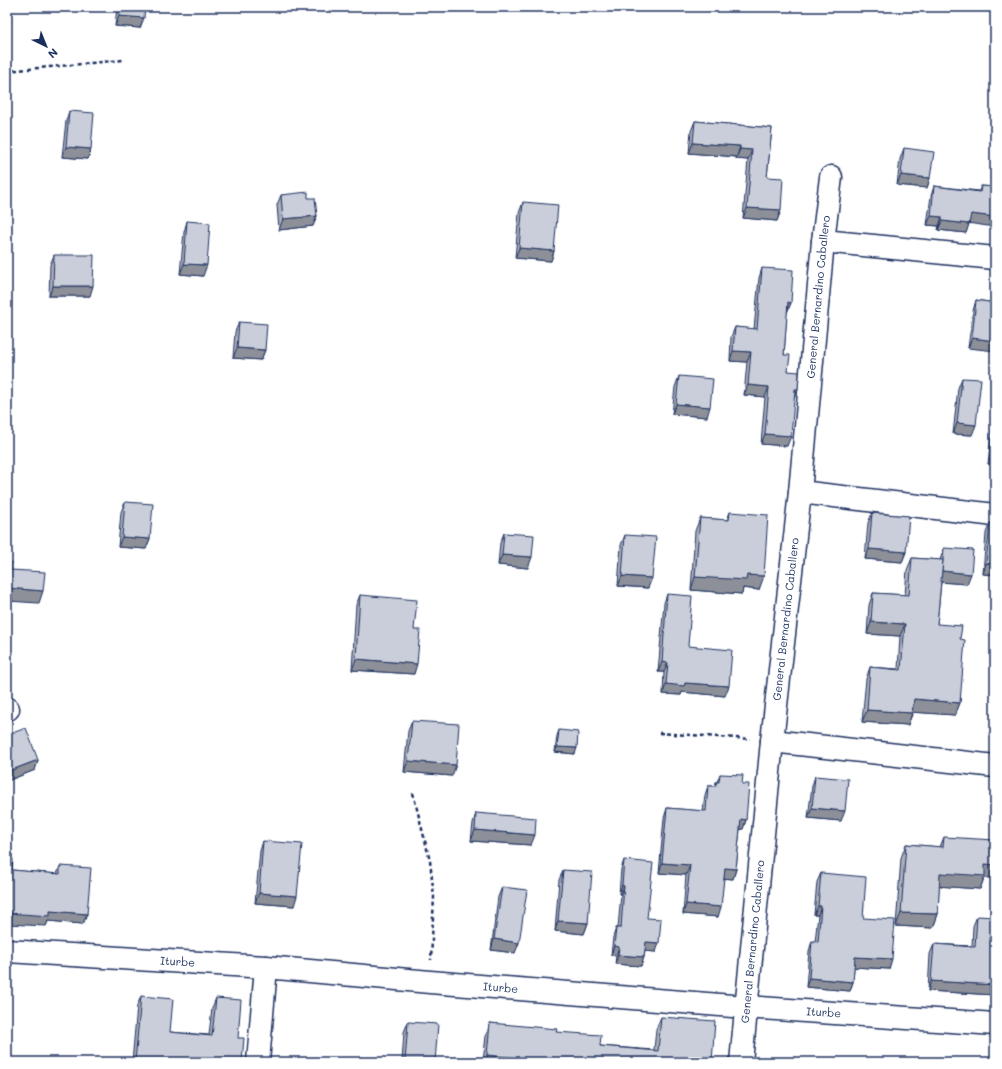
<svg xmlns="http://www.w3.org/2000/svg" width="1002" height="1069" font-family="Mali,sans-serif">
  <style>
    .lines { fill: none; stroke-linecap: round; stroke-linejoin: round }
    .minor-casing { stroke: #1b2f5e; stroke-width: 25 }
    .path { stroke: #1b2f5e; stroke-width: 2.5; stroke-dasharray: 4 3; stroke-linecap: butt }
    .minor { stroke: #fff; stroke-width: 22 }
    .wall { fill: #aeb1bb; stroke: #1b2f5e }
    .shaded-wall { fill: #8d9099; stroke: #1b2f5e }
    .building { fill: #caceda; stroke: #1b2f5e }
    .labels { text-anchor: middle; stroke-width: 4; stroke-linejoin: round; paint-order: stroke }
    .street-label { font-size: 11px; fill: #1b2f5e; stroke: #fff }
  </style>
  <rect width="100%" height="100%" fill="#fff"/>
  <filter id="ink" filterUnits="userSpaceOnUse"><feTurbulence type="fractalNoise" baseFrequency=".025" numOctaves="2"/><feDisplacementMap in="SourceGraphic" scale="8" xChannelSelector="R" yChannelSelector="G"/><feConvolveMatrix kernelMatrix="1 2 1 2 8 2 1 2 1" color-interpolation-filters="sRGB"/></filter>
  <g filter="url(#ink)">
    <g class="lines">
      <g class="minor-casing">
        <g id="minor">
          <polyline points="823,241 995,258"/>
          <polyline points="800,492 995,515"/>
          <polyline points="7,709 8,709"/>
          <polyline points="772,741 995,766"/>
          <path id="s1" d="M7 951 266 967 430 982 745 1007 995 1024"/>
          <polyline points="258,1062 266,967"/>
          <path id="s2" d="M741 1062 772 741 800 492 823 241 831 177"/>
        </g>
      </g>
      <g class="path">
        <polyline points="7,71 123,60"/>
        <polyline points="7,535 7,536"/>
        <polyline points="659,733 750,739"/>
        <polyline points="413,793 430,861 434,896 431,960"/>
      </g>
      <use href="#minor" class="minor"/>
    </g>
    <g class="wall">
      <polygon points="117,7 145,7 140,28 115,26"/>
      <polygon points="69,111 91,149 88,159 62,157 66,121"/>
      <polygon points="695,121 772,128 767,177 781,210 777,221 743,218 748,160 736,159 737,157 689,153 691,131"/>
      <polygon points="904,148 930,178 927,188 897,185 900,159"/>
      <polygon points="934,186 979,191 981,186 995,187 969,223 966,233 938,230 939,226 927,225 931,196"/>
      <polygon points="281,195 308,198 317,216 313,226 279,230 277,205"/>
      <polygon points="523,202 554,251 551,261 515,258 519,213"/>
      <polygon points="187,221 203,276 180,274 184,232"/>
      <polygon points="54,255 90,296 49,296 50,265"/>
      <polygon points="762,268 791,303 787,311 784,355 788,371 794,399 787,446 761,444 765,397 744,395 747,362 730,361 731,337 735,327 754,329 759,278"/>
      <polygon points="976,300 995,303 968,348 973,311"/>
      <polygon points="239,322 265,350 261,360 233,358 235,332"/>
      <polygon points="679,376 707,417 672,414 675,387"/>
      <polygon points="962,378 972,435 953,434 958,388"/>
      <polygon points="995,419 995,465 988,464 992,428"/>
      <polygon points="125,502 146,549 118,547 121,512"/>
      <polygon points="730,512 759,590 743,588 742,594 691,590 695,531 700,518 727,520"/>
      <polygon points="872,513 906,552 902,562 865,559 868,523"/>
      <polygon points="990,523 995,523 995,575 983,574 986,533"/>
      <polygon points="504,533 528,568 498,565 500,543"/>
      <polygon points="625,535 648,588 618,586 621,545"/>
      <polygon points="944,548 967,584 941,582 937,624 960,639 960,703 955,715 913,712 908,725 862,722 866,679 870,667 898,669 900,636 867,634 869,605 873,593 905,595 907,570 912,558 940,560"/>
      <polygon points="667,594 688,646 725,696 682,692 681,695 663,694 664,672 658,672 664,603"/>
      <polygon points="360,595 414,630 414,674 352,670 356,605"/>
      <polygon points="412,721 452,776 404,772 408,731"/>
      <polygon points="559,730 575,754 555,752 557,736"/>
      <polygon points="7,735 38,760 35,770 7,781"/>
      <polygon points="720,774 742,784 746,820 743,829 740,829 736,869 733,879 724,878 718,917 683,914 686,875 659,873 664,818 667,808 703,811 705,795 708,786 715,786 716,782 717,782"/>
      <polygon points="815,776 841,821 808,818 812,786"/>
      <polygon points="476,813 531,845 471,841 473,823"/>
      <polygon points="944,837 984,878 980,889 939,886 938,914 933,928 896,926 901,858 906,844 940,847"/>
      <polygon points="263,841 294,906 255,903 260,851"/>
      <polygon points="624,860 647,918 656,952 645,951 644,957 641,966 615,964 616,956 611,955 613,937 616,928 618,928 621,894 619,894 621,869"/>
      <polygon points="60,866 87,914 83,924 48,921 46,926 12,870 57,874"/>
      <polygon points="563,870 588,923 584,934 555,931 559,880"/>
      <polygon points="821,873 863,918 889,969 854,967 853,982 850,991 806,987 809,951 812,941 815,942 818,915 814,915 817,882"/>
      <polygon points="502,887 515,953 491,950 498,897"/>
      <polygon points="977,916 995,995 928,991 930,954 934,944 972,946 973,926"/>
      <polygon points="141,996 170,1032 209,1035 212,1008 216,998 238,1038 242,1062 132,1062 137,1006"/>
      <polygon points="661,1017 712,1062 483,1062 486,1036 490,1023 556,1032 600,1046 654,1050 656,1029"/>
      <polygon points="408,1022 435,1062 402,1062 404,1032"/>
    </g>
    <g class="shaded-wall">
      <polygon points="119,16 144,18 140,28 115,26"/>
      <polygon points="693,143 740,146 737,157 689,153"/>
      <polygon points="66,147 91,149 88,159 62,157"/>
      <polygon points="740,149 752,150 748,160 736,159"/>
      <polygon points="901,175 930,178 927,188 897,185"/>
      <polygon points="747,208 781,210 777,221 743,218"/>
      <polygon points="971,214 995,217 995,227 967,223"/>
      <polygon points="317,216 313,226 279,230 283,219"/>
      <polygon points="931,216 942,217 939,226 927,225"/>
      <polygon points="942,221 969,224 966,233 938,230"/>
      <polygon points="519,248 554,251 551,261 515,258"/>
      <polygon points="184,264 207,265 203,276 180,274"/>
      <polygon points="53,286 93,286 90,296 49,296"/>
      <polygon points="788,302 791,303 787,313"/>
      <polygon points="972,338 995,341 995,351 968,348"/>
      <polygon points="237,348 265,350 261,360 233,358"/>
      <polygon points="733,351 751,352 747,362 730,361"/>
      <polygon points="748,385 769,387 765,397 744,395"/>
      <polygon points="795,389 798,389 794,399"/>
      <polygon points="676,404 710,407 707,417 672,414"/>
      <polygon points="957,423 976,425 972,435 953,434"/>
      <polygon points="765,434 791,436 787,446 761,444"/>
      <polygon points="992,454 995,454 995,465 988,464"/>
      <polygon points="122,537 150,539 146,549 118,547"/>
      <polygon points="869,549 906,552 902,562 865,559"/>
      <polygon points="502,555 532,557 528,568 498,565"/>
      <polygon points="986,563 995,564 995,575 983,574"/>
      <polygon points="942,571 971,574 967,584 939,582"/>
      <polygon points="747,575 764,576 759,590 743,588 742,594 691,590 695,577"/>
      <polygon points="622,576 652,578 648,588 618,586"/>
      <polygon points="7,588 43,591 39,603 7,601"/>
      <polygon points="871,622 905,624 900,636 867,634"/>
      <polygon points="356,659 417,664 414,674 352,670"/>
      <polygon points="662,662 668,663 664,672 658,672"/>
      <polygon points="685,683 729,686 725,696 682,692 681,695 663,694 666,684"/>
      <polygon points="914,699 960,703 955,715 909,712"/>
      <polygon points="867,710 912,713 908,725 862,722"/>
      <polygon points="557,747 577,748 575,754 555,752"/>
      <polygon points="38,760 35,770 7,781 7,777 9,771"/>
      <polygon points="408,761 456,765 452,776 404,772"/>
      <polygon points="812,808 845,811 841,821 808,818"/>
      <polygon points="741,819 746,820 743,829 737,829"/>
      <polygon points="475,830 535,835 531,845 471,841"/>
      <polygon points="662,863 690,865 686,875 659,873"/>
      <polygon points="985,864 995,865 995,878 984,878 980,889 935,886 940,873"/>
      <polygon points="725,868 736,869 733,879 721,878"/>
      <polygon points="622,885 624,886 621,894 619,894"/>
      <polygon points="259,893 297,896 294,906 255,903"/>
      <polygon points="686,904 721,907 718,917 683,914"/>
      <polygon points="818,906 821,906 818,915 814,915"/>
      <polygon points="50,911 87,914 83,924 48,921 46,926 7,924 7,913"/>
      <polygon points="901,913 938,914 933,928 896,926"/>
      <polygon points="558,921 588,923 584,934 555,931"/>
      <polygon points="494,939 519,943 515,953 491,950"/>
      <polygon points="646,942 659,943 656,952 643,951"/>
      <polygon points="614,946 619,947 616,956 611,955"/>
      <polygon points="618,955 644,957 641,966 615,964"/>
      <polygon points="855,957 892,959 889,969 852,967"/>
      <polygon points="809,978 853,982 850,991 806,987"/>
      <polygon points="931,981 995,985 995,995 928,991"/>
      <polygon points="487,1055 517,1058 516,1062 485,1062"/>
    </g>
    <g class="building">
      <polygon points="119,7 145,7 144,18 119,16"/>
      <polygon points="69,111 94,113 91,149 66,147"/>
      <polygon points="695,121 772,128 767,177 783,178 781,210 747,208 752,150 740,149 740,146 693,143"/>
      <polygon points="904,148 934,152 930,178 901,175"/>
      <polygon points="934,186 980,192 981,186 995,187 995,217 971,214 969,224 942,221 942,217 931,216"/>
      <polygon points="308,192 308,198 315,198 317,216 283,219 281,195"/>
      <polygon points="523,202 558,205 554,251 519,248"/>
      <polygon points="187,221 210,223 207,265 184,264"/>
      <polygon points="54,255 94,255 93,286 53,286"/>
      <polygon points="762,268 793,270 791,303 788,302 784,355 790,355 788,371 799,372 798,389 795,389 791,436 765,434 769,387 748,385 751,352 733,351 735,327 757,329"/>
      <polygon points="976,300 995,303 995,341 972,338"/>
      <polygon points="239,322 267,324 265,350 237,348"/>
      <polygon points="679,376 713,379 710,407 676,404"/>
      <polygon points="962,378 981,379 976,425 957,423"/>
      <polygon points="995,424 995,454 992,454"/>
      <polygon points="125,502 153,504 150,539 122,537"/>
      <polygon points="730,512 768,515 764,576 747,575 746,580 695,577 700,518 729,520"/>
      <polygon points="872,513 909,516 906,552 869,549"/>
      <polygon points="990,523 995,523 995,564 986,563"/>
      <polygon points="504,533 534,535 532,557 502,555"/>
      <polygon points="625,535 656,537 652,578 622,576"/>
      <polygon points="944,548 973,550 971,574 942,571"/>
      <polygon points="912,558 943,560 937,624 962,626 960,639 965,640 960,703 914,699 912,713 867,710 870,667 901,670 905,624 871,622 873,593 909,595"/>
      <polygon points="7,562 11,562 11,570 45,572 43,591 7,588"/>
      <polygon points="667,594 692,596 688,646 732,650 729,686 685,683 684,686 666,684 668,663 662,662"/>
      <polygon points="360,595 417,600 414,630 420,630 417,664 356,659"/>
      <polygon points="412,721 459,724 456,765 408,761"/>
      <polygon points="26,728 38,760 9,771 7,766 7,735"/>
      <polygon points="559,730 578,732 577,748 557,747"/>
      <polygon points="720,774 743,775 742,784 749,784 746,820 741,819 736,869 725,868 721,907 686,904 690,865 662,863 667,808 706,811 708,786 716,786 716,782 719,782"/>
      <polygon points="815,776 848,779 845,811 812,808"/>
      <polygon points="476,813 536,818 535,835 475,830"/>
      <polygon points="944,837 995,840 995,865 985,864 985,876 940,873 938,914 901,913 906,844 943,847"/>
      <polygon points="263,841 302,844 297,896 259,893"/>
      <polygon points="7,859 13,859 12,870 60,874 60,866 91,868 87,914 50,911 50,916 7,913"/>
      <polygon points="624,860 653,863 647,918 661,919 659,943 646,942 644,957 618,955 619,947 614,946 616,928 621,928 624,886 622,885"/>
      <polygon points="563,870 592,872 588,923 558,921"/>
      <polygon points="821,873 866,877 863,918 895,920 892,959 855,957 853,982 809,978 812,941 818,942 821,906 818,906"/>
      <polygon points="502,887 527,890 519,943 494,939"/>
      <polygon points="977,916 995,917 995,985 931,981 934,944 975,947"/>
      <polygon points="141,996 173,999 170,1032 212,1036 216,998 241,1000 238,1038 244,1038 242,1062 135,1062"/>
      <polygon points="661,1017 715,1021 712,1062 517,1062 517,1058 487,1055 490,1023 557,1029 556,1032 601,1035 600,1046 658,1051"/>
      <polygon points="408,1022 438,1024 435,1062 405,1062"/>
      <polygon points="859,1061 869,1062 859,1062"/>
    </g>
  </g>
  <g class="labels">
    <g class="street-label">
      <text dy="4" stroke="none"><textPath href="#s2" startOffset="769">General Bernardino Caballero</textPath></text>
      <text dy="4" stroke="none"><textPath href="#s2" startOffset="445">General Bernardino Caballero</textPath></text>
      <text dy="4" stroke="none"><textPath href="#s2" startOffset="121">General Bernardino Caballero</textPath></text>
      <text dy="4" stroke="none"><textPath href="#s1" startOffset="171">Iturbe</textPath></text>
      <text dy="4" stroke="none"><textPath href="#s1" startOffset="495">Iturbe</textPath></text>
      <text dy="4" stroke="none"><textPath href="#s1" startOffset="819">Iturbe</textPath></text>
    </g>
  </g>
  <rect width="1002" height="1069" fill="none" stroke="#fff" stroke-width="24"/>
  <rect x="12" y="12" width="978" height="1045" fill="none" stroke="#1b2f5e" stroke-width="1.5" filter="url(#ink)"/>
  <g transform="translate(46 46) rotate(137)" stroke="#ffffff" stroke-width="3" paint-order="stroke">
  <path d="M0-3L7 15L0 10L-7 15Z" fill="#1b2f5e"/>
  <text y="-6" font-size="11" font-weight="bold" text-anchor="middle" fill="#1b2f5e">N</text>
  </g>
</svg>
